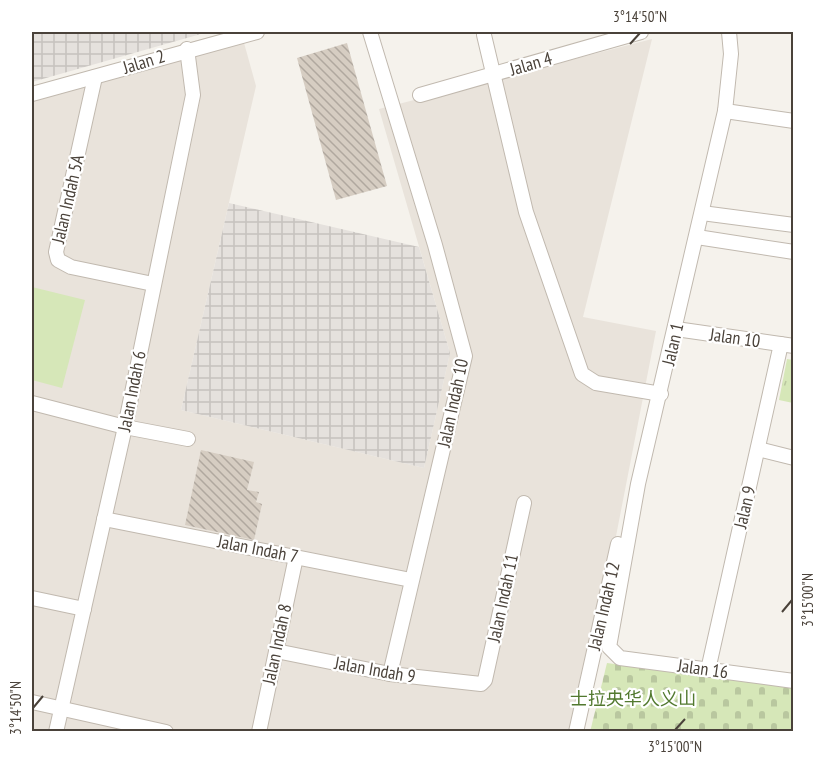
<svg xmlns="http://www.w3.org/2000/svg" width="825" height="763" font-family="'PT Sans Narrow','Noto Sans SC',sans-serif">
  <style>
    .residential { fill: #e9e3db }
    .industrial { fill: url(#industrial-grid) }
    .cemetery { fill: url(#cemetery-stones) }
    .park { fill: url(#park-tufts) }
    .pitch { fill: #d6e7b8 }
    .building { fill: url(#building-back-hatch) }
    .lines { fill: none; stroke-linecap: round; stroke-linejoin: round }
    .minor-casing { stroke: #c1b9af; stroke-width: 16 }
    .minor { stroke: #fff; stroke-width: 14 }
    .ticks { fill: none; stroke: #4a423a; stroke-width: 2 }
    .labels { text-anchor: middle; stroke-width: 4.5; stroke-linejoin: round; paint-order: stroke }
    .street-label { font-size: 18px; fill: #4a423a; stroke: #fff }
    .park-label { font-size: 18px; fill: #52792f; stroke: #fff }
    .neatline { fill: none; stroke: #4a423a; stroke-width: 2 }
    .ticks-label { font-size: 15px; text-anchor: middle; fill: #4a423a }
  </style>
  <defs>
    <pattern id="industrial-grid" width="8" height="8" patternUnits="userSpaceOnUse" patternTransform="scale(1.5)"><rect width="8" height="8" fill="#e5e1dd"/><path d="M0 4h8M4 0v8" fill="none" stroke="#c6c2be"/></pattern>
    <pattern id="cemetery-stones" width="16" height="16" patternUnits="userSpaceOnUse" patternTransform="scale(1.5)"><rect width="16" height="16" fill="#d6e7b8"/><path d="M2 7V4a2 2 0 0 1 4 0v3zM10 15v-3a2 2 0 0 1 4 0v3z" fill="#b9c79f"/></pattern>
    <pattern id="park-tufts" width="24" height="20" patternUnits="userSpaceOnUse" patternTransform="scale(1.5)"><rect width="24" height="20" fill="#d6e7b8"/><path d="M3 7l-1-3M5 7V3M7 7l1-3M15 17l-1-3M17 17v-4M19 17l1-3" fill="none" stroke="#b9c79f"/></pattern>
    <pattern id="building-back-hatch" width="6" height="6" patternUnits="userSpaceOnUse" patternTransform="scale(1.5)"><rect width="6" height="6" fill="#d6cdc2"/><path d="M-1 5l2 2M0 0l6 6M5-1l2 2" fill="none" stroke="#b0a89f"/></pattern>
  </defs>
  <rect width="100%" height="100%" fill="#f5f2ec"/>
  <polygon class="residential" points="227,32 241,32 256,86 181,410 424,468 450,353 379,109 652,39 583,317 656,331 578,731 32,732 32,87"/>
  <g class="industrial">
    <polygon points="32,32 208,32 32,82"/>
    <polygon points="229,203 419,247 450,353 424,468 181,410"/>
  </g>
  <polygon class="cemetery" points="607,663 793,688 793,731 590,732"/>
  <polygon class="park" points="787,359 793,360 793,403 779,400"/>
  <polygon class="pitch" points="32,287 85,300 62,388 32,380"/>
  <g class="building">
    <polygon points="347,43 387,186 336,200 297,58"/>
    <polygon points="201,450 254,462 247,490 259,492 256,502 262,504 254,540 185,525"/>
  </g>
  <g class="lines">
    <g class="minor-casing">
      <g id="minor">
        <polyline points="370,32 435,245 465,356 390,674"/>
        <polyline points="729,32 731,54 725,111 638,484 609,647 620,658 794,681"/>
        <polyline points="484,35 526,212 582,374 596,383 661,394"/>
        <polyline points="95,77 56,252 58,260 71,267 153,284"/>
        <polyline points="32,94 257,32"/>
        <polyline points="420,95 641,32"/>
        <polyline points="725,111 794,121"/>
        <polyline points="702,213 794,225"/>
        <polyline points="697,237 794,252"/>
        <polyline points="676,329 794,346"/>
        <polyline points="32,403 125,427 188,439"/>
        <polyline points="758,449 794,458"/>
        <polyline points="104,519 411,580"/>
        <polyline points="32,598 84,609"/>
        <polyline points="276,651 390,674 481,684 485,680 524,503"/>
        <polyline points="708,670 781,344"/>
        <polyline points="32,702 166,732"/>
        <polyline points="56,732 125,427 193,95 187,49"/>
        <polyline points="259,732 296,557"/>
        <polyline points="576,732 618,544"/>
      </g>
    </g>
    <use href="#minor" class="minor"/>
  </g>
  <path class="ticks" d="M630 44 640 33M782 612 792 600M33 708 43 696M675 730 685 719"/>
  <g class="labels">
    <g class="street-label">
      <text transform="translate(144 62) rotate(-17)" y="6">Jalan 2</text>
      <text transform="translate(531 64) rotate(-16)" y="6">Jalan 4</text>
      <text transform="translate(68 199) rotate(-77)" y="6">Jalan Indah 5A</text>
      <text transform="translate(735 338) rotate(8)" y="6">Jalan 10</text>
      <text transform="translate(673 344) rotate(-77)" y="6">Jalan 1</text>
      <text transform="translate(132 391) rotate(-79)" y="6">Jalan Indah 6</text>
      <text transform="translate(453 403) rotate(-78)" y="6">Jalan Indah 10</text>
      <text transform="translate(745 507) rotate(-77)" y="6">Jalan 9</text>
      <text transform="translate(258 549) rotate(11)" y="6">Jalan Indah 7</text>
      <text transform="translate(503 598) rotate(-78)" y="6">Jalan Indah 11</text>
      <text transform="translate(604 606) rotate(-77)" y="6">Jalan Indah 12</text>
      <text transform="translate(277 644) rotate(-78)" y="6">Jalan Indah 8</text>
      <text transform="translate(703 669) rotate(8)" y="6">Jalan 16</text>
      <text transform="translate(375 670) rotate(10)" y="6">Jalan Indah 9</text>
    </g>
    <g class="park-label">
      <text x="633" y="705">士拉央华人义山</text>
    </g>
  </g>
  <rect width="825" height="763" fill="none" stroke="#ffffff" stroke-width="66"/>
  <rect x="33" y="33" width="759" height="697" class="neatline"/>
  <g class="ticks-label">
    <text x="640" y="22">3°14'50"N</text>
    <text transform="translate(808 600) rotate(-90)" y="5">3°15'00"N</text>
    <text transform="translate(16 708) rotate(-90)" y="5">3°14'50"N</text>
    <text x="675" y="752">3°15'00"N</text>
  </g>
</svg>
